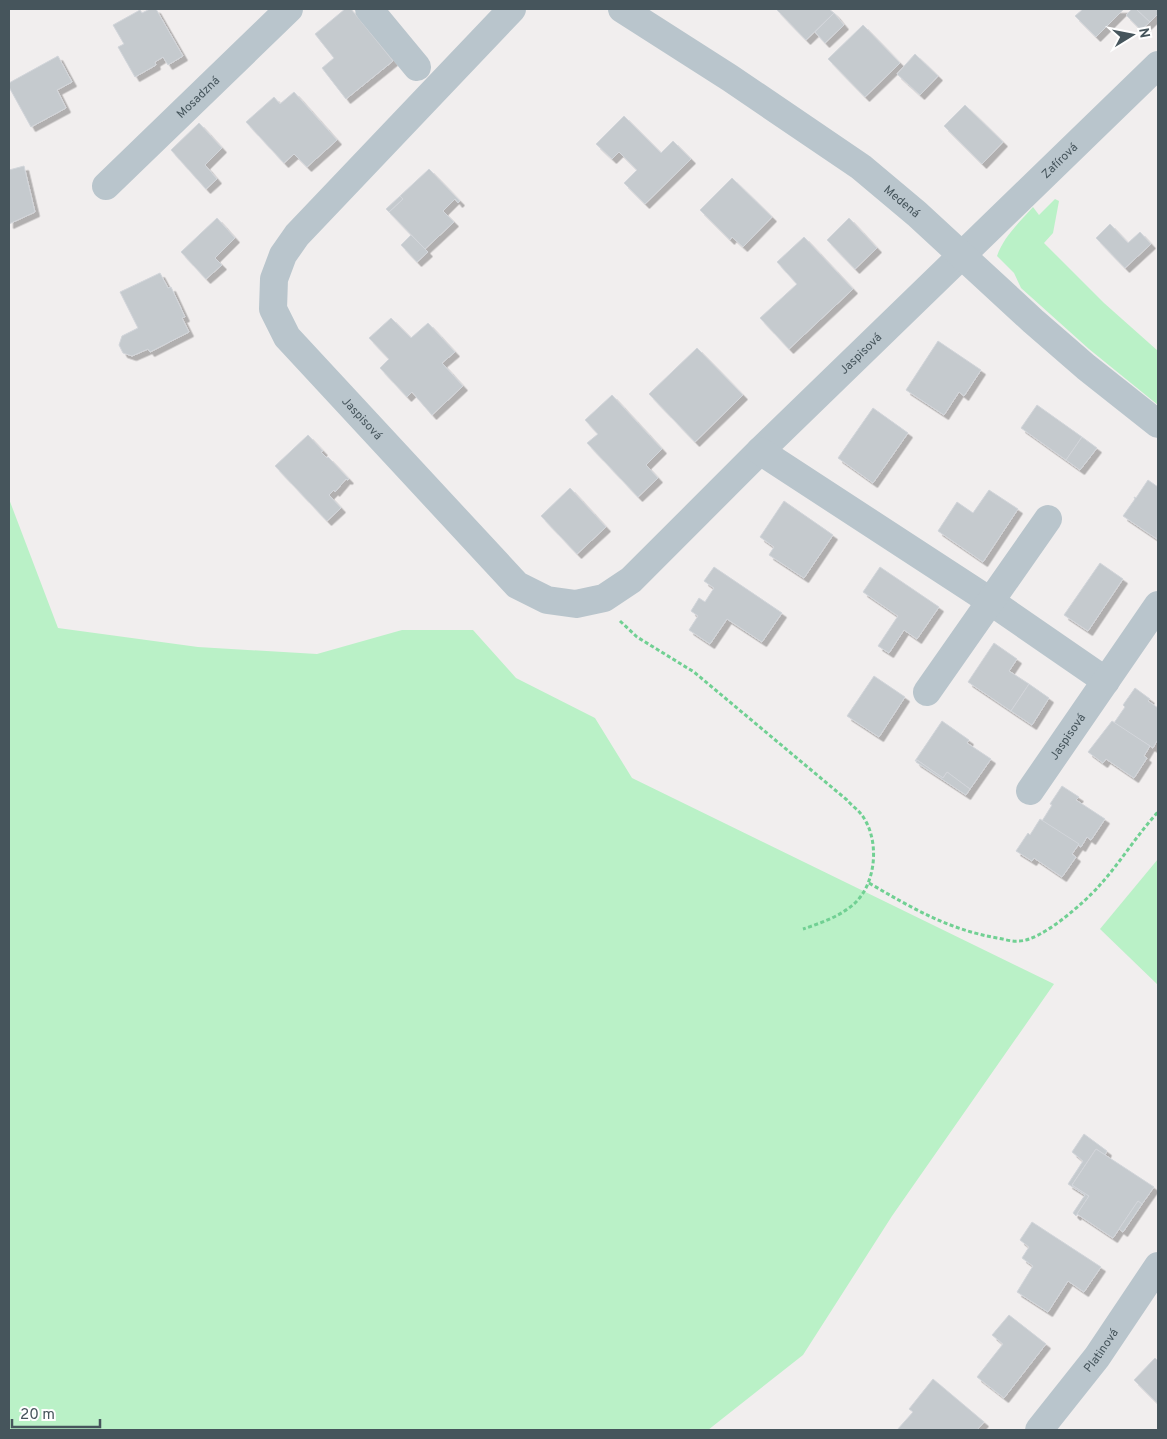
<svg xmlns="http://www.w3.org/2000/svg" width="1167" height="1439" font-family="Overpass,sans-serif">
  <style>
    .green { fill: #baf1c7 }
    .building { fill: #c5cace; stroke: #d2d5da; filter: url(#shadow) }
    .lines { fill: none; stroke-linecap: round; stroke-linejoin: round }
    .path { stroke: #71d093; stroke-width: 3; stroke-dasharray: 4 2.5; stroke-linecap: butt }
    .minor { stroke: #b9c5cc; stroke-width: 28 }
    .tertiary { stroke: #b9c5cc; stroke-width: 28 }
    .labels { text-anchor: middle; stroke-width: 4; stroke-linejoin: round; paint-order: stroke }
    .street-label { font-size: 12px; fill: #46555c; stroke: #fff }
  </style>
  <defs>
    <filter id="shadow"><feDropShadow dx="4.5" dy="4.5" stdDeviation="0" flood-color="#0004"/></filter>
  </defs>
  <rect width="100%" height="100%" fill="#f1eeee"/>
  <g class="green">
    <path d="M1055 199 1059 201 1053 233 1044 243 1104 303 1158 351V405L1089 349 1021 288 1014 273 997 256C1004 236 1019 223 1033 207L1039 215Z"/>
    <polygon points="9,499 58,628 198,647 317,654 402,630 473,630 516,678 595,718 632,778 1054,984 892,1216 803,1355 708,1430 9,1430"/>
    <polygon points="1158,859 1158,985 1100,929"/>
  </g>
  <g class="building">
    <polygon points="150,9 156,9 183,56 168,65 163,57 155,62 156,65 135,77 118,47 124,44 113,25 140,10 142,13"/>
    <polygon points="345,9 351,9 393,61 346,99 322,68 334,58 315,34"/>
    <polygon points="776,9 829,9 834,13 806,40"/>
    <polygon points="1083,9 1124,9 1096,37 1075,16"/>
    <polygon points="1132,9 1136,9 1150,22 1141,30 1126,15"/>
    <polygon points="1136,9 1158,9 1158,14 1150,22"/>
    <polygon points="834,13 844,25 825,43 815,32"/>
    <polygon points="863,25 900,63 865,97 828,59"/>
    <polygon points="915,54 938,76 920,95 897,74"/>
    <polygon points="58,56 72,82 57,90 66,108 31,127 9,87 9,83"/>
    <polygon points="294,92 337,140 307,167 294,154 284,163 246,122 274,97 280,104"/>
    <polygon points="965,105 1003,142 982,164 944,126"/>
    <polygon points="624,116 661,153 673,141 691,159 645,204 624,183 637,170 619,152 612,159 596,144"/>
    <polygon points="199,123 222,148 205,165 217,179 206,189 171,150"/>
    <polygon points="24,166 35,212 9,224 9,170"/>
    <polygon points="429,169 460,201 458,203 455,199 443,211 454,222 425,249 389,212 403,199 400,196"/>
    <polygon points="732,178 772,217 743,247 732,237 730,240 700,210"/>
    <polygon points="400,196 403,199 389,212 386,209"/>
    <polygon points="217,218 235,238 215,258 222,265 206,279 181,252"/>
    <polygon points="849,218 877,248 855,269 827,240"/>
    <polygon points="1110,224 1128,243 1140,232 1151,244 1125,268 1096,238"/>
    <polygon points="411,235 428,252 417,262 401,245"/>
    <polygon points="804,237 853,289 789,349 760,318 797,284 777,262"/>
    <polygon points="160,273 168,288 171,287 185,317 182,318 189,332 150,352 148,349 132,356 123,353 119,345 122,336 138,328 120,292"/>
    <polygon points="391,318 411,338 428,323 455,352 442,363 463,386 432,415 412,392 407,397 380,368 389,359 369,338"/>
    <polygon points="938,341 981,370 964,396 959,392 944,415 906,390"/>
    <polygon points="697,348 743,395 695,442 649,394"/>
    <polygon points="612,395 662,449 646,465 658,478 638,497 587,443 598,434 585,420"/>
    <polygon points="1037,405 1082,437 1066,460 1021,428"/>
    <polygon points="873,408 908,433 873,483 838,458"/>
    <polygon points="308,435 323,451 321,452 327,458 328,457 349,479 347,480 346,479 335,492 334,490 329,495 341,508 327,521 275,466"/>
    <polygon points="1082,437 1097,448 1080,470 1066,460"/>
    <polygon points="1148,480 1158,487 1157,539 1123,516 1135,499 1134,497 1136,498"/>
    <polygon points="570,488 606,527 577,554 541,516"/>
    <polygon points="989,490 1018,509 983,562 938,531 957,502 973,513"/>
    <polygon points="784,501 833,535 804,578 769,555 774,547 760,537"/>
    <polygon points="1100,563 1123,579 1088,631 1064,615"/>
    <polygon points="714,567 782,613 762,642 727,619 710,644 689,630 698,616 691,611 699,598 705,602 714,588 704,581"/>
    <polygon points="880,567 939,607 917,639 904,630 889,653 878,646 898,616 863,592"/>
    <polygon points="994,643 1017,659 1009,671 1029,684 1011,711 968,682"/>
    <polygon points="874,676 905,697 879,737 847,716"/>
    <polygon points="1029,684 1049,698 1032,725 1011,711"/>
    <polygon points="1135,688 1150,699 1148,701 1158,708 1158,739 1153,748 1114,723 1125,707 1123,705"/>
    <polygon points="942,721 969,740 967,743 991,759 970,789 947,772 943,778 917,760 915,761"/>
    <polygon points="1112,721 1150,746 1144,756 1147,758 1134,778 1106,759 1103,763 1088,752"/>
    <polygon points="917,760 943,778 947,772 970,789 966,795 916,762"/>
    <polygon points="1062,786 1079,797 1076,800 1105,819 1091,840 1087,837 1081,847 1042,821 1052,805 1050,804"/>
    <polygon points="1040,819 1079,844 1072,854 1076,857 1062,877 1034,858 1032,861 1016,851 1028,833 1030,835"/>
    <polygon points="1084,1134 1107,1151 1105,1155 1096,1149 1072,1185 1089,1196 1076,1216 1073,1213 1085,1195 1068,1184 1083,1161 1072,1152"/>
    <polygon points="1096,1149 1154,1187 1142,1204 1138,1201 1113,1238 1077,1214 1089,1196 1072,1185"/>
    <polygon points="1138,1201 1142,1204 1123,1232 1119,1229"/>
    <polygon points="1032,1222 1101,1267 1084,1292 1068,1281 1048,1312 1017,1292 1033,1266 1022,1258 1029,1247 1020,1240"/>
    <polygon points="1009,1315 1046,1344 1004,1398 977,1377 1003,1344 992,1335"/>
    <polygon points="1155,1358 1158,1361 1158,1404 1134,1380"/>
    <polygon points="933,1379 984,1422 977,1430 897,1430 913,1412 909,1409"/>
  </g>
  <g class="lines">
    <g class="path">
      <path d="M620 621 637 637 694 672 847 800C851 805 857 809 861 814 880 838 877 882 855 903 841 916 821 923 803 929"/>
      <path d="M869 883C912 908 947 929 997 938 1004 939 1012 942 1019 941 1041 941 1084 903 1099 886 1120 863 1136 836 1158 812"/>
    </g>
    <g class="minor">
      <polyline points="369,9 417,67"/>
      <path id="s1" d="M512 9 297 235 283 255 274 279 273 309 287 337 517 585 547 600 576 604 604 598 631 580 760 451 1158 65"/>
      <path id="s2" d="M106 186 289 9"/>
      <polyline points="760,451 990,601 1106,681"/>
      <polyline points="927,692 1048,519"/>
      <path id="s3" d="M1030 791 1158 605"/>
      <path id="s4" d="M1039 1430 1097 1357 1158 1266"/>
    </g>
    <path class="tertiary" id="s5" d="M622 9 730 78 861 167 917 214 1033 321 1086 367 1158 424"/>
  </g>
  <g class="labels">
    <g class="street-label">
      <text dy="4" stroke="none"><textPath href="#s2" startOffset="128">Mosadzná</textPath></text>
      <text dy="4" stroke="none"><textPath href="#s1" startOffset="1485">Zafírová</textPath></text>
      <text dy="4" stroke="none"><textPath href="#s5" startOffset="340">Medená</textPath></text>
      <text dy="4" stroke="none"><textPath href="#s1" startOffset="1208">Jaspisová</textPath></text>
      <text dy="4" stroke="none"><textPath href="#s1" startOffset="534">Jaspisová</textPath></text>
      <text dy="4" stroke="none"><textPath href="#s3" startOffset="66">Jaspisová</textPath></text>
      <text dy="4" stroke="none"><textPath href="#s4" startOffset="101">Platinová</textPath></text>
    </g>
  </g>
  <rect width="1167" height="1439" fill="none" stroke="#46555c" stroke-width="20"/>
  <g transform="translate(1132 35) rotate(80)" stroke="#ffffff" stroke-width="4" paint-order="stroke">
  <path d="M0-4L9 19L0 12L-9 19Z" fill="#46555c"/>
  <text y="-8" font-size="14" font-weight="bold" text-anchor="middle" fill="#46555c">N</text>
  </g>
  <path d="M12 1419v8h88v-8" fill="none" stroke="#46555c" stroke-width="2.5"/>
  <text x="20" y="1419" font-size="15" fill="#46555c" stroke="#ffffff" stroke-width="4" paint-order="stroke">20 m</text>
</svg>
